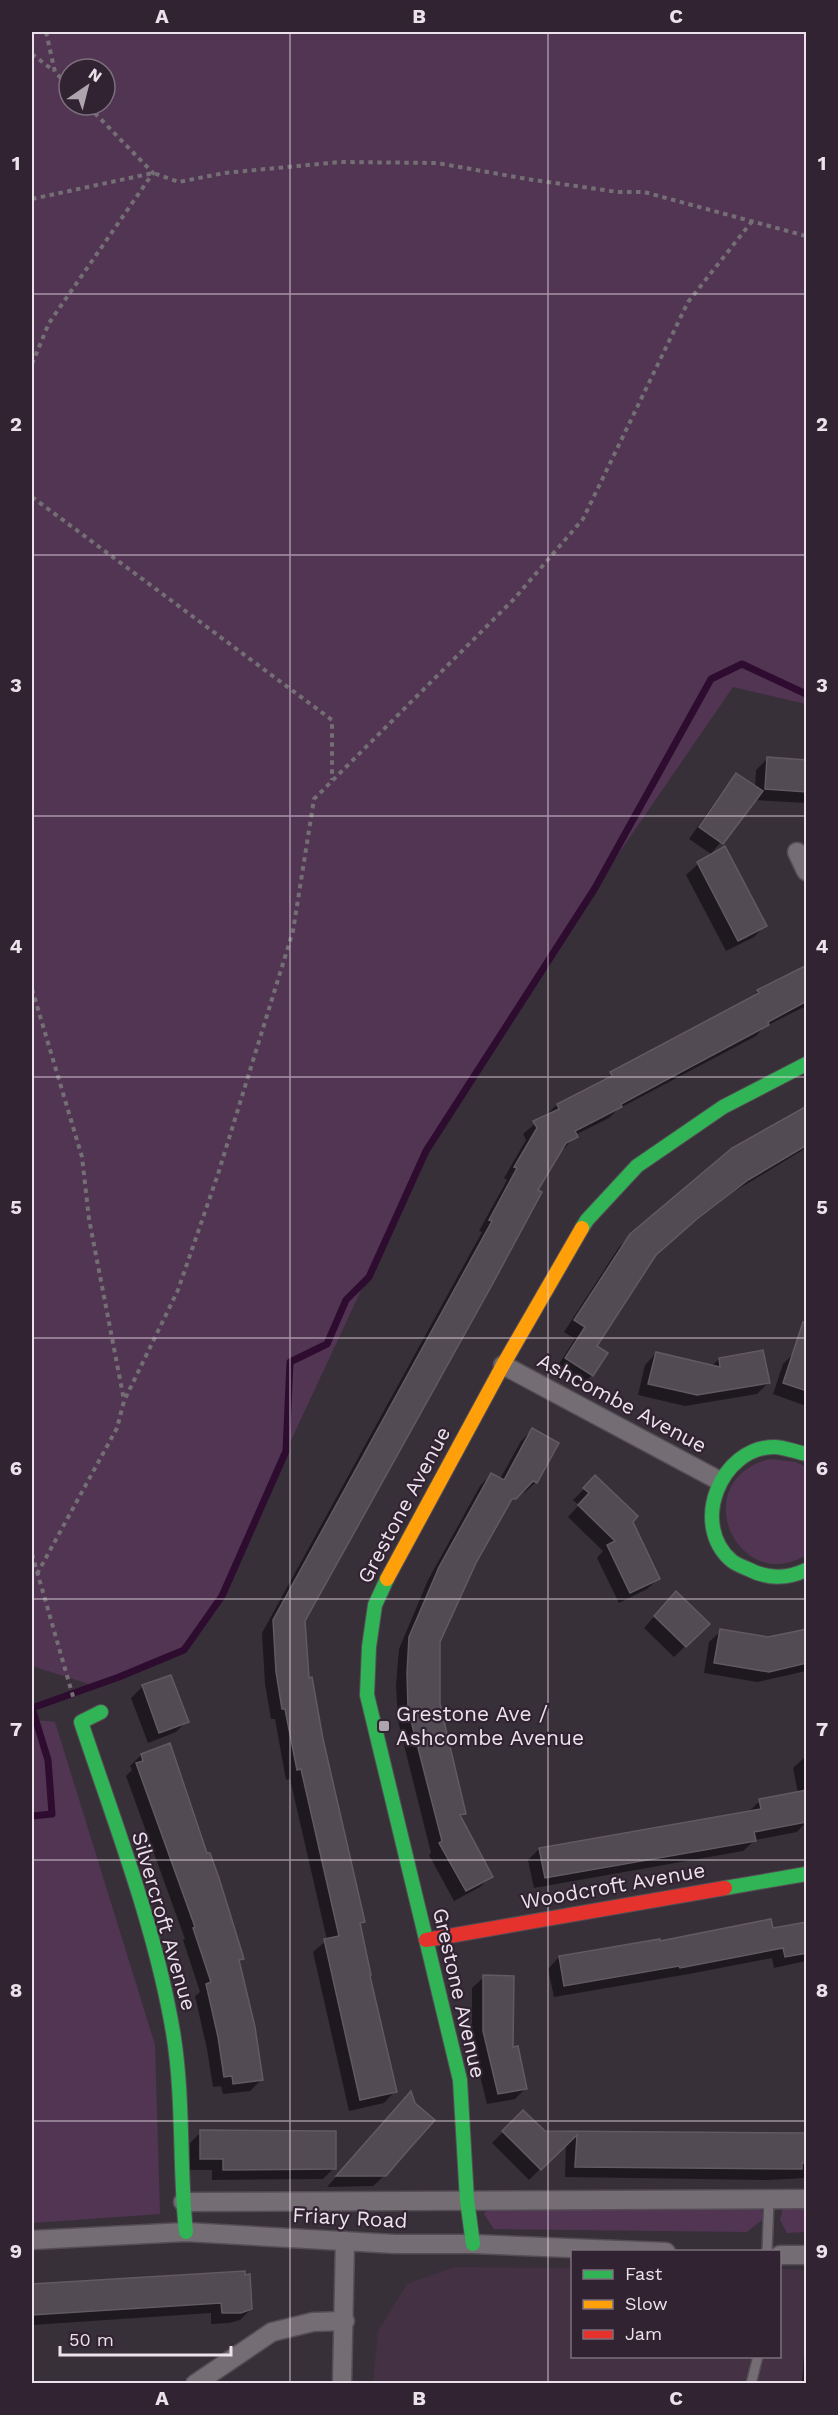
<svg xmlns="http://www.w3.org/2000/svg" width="838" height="2415" font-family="'Work Sans',sans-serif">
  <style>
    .built { fill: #443144 }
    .green { fill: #523553; fill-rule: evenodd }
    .shadow { fill: #0007 }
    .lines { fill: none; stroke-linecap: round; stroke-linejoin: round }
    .stream { stroke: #2d0c2f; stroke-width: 7 }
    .building { fill: #524b53; stroke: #625a62; stroke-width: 1.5 }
    .lane-casing { stroke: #554d55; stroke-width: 12 }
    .street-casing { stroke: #554d55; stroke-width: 21 }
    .fast-casing { stroke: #554d55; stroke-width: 16 }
    .slow-casing { stroke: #554d55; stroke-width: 16 }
    .jam-casing { stroke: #554d55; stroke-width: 16 }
    .path { stroke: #746f74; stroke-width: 4; stroke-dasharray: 4.5 4.5; stroke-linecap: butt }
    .lane { stroke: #746d74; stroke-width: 9 }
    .street { stroke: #746d74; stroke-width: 18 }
    .fast { stroke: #30b455; stroke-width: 14 }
    .slow { stroke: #ff9f0a; stroke-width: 14 }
    .jam { stroke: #e5322d; stroke-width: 14 }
    .grid { fill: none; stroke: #ece2ec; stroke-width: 1.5; stroke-opacity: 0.55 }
    .poi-dot { fill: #ada4ad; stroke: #322332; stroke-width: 2 }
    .labels { text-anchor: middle; stroke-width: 4.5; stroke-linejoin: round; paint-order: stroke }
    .street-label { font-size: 21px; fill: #ece2ec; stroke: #322332 }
    .poi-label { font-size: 21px; fill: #ece2ec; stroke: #322332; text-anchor: start }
    .neatline { fill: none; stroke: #ece2ec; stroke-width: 2 }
    .grid-label { font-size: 20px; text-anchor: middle; font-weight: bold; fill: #ece2ec }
  </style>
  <rect width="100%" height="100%" fill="#383039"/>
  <polygon class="built" points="455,2267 572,2268 572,2356 780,2356 780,2269 806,2270 806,2383 373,2384 378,2331 407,2284"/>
  <g class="green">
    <path d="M32 32H806V704L733 687 595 888 426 1151 286 1451 222 1596 184 1650 95 1686 32 1666ZM69 69H105V105H69Z"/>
    <path d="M770 1459 796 1462 806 1467V1555C737 1597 685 1480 770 1459Z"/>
    <polygon points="32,1699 36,1720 55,1722 155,2045 160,2214 32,2223"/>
    <polygon points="489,2207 755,2207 762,2211 762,2220 747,2232 494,2229 484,2214"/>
    <polygon points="783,2207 806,2207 806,2232 787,2233 780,2220"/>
  </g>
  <g class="shadow">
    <polygon points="768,758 806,761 806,803 755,800 711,854 689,839 726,786 737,775 755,788 756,770"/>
    <polygon points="724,848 765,926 754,937 726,951 686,875 698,864"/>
    <polygon points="806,966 806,1006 764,1027 756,1036 618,1109 609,1118 575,1135 565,1148 560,1150 536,1190 304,1620 307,1680 363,1921 359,1926 395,2091 384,2103 349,2111 313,1952 327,1940 290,1779 286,1780 275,1719 271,1719 265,1684 262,1633 482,1232 479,1231 507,1180 504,1178 526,1140 523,1134 557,1105 603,1082 611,1074 750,1000 758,991"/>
    <polygon points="806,1107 806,1148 735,1191 684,1230 652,1258 595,1347 592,1375 581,1386 555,1370 575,1339 564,1332 619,1247 631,1235"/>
    <polygon points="656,1353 712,1366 719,1359 768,1383 757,1394 685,1406 638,1395 645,1365"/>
    <polygon points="794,1353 806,1357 806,1406 773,1394 783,1364"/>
    <polygon points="532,1430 536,1482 524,1493 521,1491 506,1507 475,1562 439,1642 438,1704 465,1813 460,1818 491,1876 480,1887 454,1901 429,1855 431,1853 398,1721 396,1685 399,1649 428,1580 480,1486 491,1474 500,1479 521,1441"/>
    <polygon points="595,1478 631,1521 659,1578 647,1589 619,1603 597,1558 603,1551 568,1517 579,1505 573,1500"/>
    <polygon points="665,1604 708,1624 674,1657 644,1628"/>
    <polygon points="721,1631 768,1639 806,1631 806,1671 757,1682 704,1673 709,1642"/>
    <polygon points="143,1686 187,1721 176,1732 148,1743 131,1698"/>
    <polygon points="141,1755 243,1958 238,1962 261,2080 250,2091 223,2094 221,2086 213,2087 207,2049 195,1996 200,1992 183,1940 185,1939 126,1776 132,1770 130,1766"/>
    <polygon points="806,1756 806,1822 797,1832 755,1840 743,1851 534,1888 528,1860 539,1849 748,1812 760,1801 798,1793 793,1768"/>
    <polygon points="806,1924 806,1961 774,1968 772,1958 689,1974 554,1997 548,1969 559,1957"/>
    <polygon points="484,1977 526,2088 515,2099 487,2104 472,2043 472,1988"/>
    <polygon points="400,2104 385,2175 373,2186 327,2187"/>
    <polygon points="523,2112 545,2132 806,2134 806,2178 768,2180 565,2177 566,2143 529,2180 492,2143"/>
    <polygon points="201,2132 334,2168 323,2179 212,2180 212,2170 189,2170 190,2143"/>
    <polygon points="192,2275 251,2309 240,2320 229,2323 211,2324 211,2313 32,2325 32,2286"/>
    <polygon points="806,2339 806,2384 802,2383 805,2341"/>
  </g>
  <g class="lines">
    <polyline class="stream" points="32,1816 52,1814 48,1760 32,1708 119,1677 184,1650 222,1596 286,1451 290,1362 327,1344 346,1300 369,1277 426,1151 595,888 711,679 742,664 806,694"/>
  </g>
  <g class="building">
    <polygon points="767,757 807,760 807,792 765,789"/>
    <polygon points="736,773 763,791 723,844 699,827"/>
    <polygon points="725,846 767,926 738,941 697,862"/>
    <polygon points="807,965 807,1001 768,1022 769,1025 621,1104 622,1107 575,1131 578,1137 566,1143 538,1190 542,1192 492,1285 305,1621 309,1678 312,1677 323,1739 365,1922 360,1923 371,1975 370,1976 397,2092 360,2100 324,1939 339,1936 301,1769 297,1770 285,1709 282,1709 276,1672 273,1620 492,1221 489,1220 517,1168 514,1167 537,1128 533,1121 559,1109 557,1104 612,1076 610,1072 759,993 757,990"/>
    <polygon points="807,1106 807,1145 748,1180 697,1219 656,1255 597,1346 608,1353 593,1376 565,1358 585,1327 574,1320 630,1234 732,1148"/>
    <polygon points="803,1322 807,1323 807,1391 783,1383"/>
    <polygon points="763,1350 770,1383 697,1395 648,1384 656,1352 720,1367 719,1358"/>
    <polygon points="532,1428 559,1443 537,1483 533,1481 516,1499 512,1499 476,1563 440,1642 440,1704 466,1814 460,1815 493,1877 466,1891 439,1843 442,1841 408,1709 407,1673 409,1637 439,1567 491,1473 504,1480"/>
    <polygon points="595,1475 638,1516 633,1522 660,1579 630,1593 607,1545 615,1541 578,1505 589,1493 583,1488"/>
    <polygon points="676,1591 710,1624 686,1647 654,1616"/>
    <polygon points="720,1629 768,1637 807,1629 807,1663 769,1672 714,1663"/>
    <polygon points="171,1675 189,1722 159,1733 142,1685"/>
    <polygon points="170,1743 207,1853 210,1853 219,1878 244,1959 239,1960 255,2027 263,2080 233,2084 232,2076 224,2077 218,2037 206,1984 211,1982 193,1928 195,1927 136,1763 143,1761 141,1754"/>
    <polygon points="807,1790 807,1822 754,1832 756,1841 545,1878 539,1848 761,1809 759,1799"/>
    <polygon points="771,1919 773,1928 807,1922 807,1953 785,1957 783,1948 680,1968 679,1966 564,1986 559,1956 660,1939 660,1941"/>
    <polygon points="483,1975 514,1976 513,2047 518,2046 527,2089 498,2094 483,2031"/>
    <polygon points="411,2091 415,2103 435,2120 404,2155 386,2176 336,2176"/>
    <polygon points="523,2110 545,2131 807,2133 807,2163 802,2163 802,2169 575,2167 577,2135 541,2170 502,2131"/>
    <polygon points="200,2130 336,2131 336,2169 223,2170 223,2159 200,2159"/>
    <polygon points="245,2271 245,2275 250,2274 252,2309 241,2313 222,2313 221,2303 32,2315 32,2284"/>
  </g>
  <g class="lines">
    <g class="lane-casing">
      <g id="lane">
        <polyline points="767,2252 769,2199"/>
        <polyline points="751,2384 758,2356"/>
      </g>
    </g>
    <g class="street-casing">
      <g id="street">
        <polyline points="797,852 806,871"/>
        <polyline points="503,1365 718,1480"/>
        <polyline points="183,2202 806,2199"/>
        <polyline points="32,2240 186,2232 395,2244 473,2244 666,2252"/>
        <polyline points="780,2255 806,2255"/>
        <polyline points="195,2384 272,2332 313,2322 345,2321"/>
        <polyline points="342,2384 345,2241"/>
      </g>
    </g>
    <g class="fast-casing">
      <g id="fast">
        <polyline points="582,1228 587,1220 637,1166 723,1107 806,1064"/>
        <path d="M806 1454C796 1452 784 1447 774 1447 721 1447 689 1525 732 1561 736 1564 743 1567 748 1569 767 1579 787 1579 806 1570"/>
        <polyline points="387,1579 375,1605 369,1647 367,1695 460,2080 467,2200 473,2244"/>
        <path d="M101 1712 81 1722C115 1824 155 1926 173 2032 184 2098 179 2166 186 2232"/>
        <polyline points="725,1888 806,1874"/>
      </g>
    </g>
    <g class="slow-casing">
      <polyline id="slow" points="387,1579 503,1365 582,1228"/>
    </g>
    <g class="jam-casing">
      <polyline id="jam" points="426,1940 725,1888"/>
    </g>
    <g class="path">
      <polyline points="46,32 55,72 69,86"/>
      <polyline points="32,54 54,71"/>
      <polyline points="32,199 153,173 179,182 224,173 340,162 437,163 527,179 618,192 644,192 806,236"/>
      <polyline points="32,364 49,323 153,173 87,105"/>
      <polyline points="32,497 332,720 332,780"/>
      <polyline points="32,989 82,1157 89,1219 124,1400"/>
      <polyline points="32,1554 74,1700"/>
      <polyline points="37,1574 117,1428 124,1401 178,1290 218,1174 293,931 314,799 514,599 583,519 688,302 753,220"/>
    </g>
    <use href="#lane" class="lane"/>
    <use href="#street" class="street"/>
    <use href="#fast" class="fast"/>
    <use href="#slow" class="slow"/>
    <use href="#jam" class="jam"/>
  </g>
  <path class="grid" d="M290 32V2384M548 32V2384M32 294H806M32 555H806M32 816H806M32 1077H806M32 1338H806M32 1599H806M32 1860H806M32 2121H806"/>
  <rect class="poi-dot" x="378" y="1720" width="12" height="12" rx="3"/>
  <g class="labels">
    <g class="street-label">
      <text transform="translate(622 1403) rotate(28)" y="7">Ashcombe Avenue</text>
      <text transform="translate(404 1505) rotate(-62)" y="7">Grestone Avenue</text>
      <text transform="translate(613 1886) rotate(-10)" y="7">Woodcroft Avenue</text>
      <text transform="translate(164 1921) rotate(74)" y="7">Silvercroft Avenue</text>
      <text transform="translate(459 1993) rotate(77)" y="7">Grestone Avenue</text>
      <text transform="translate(350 2218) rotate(3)" y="7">Friary Road</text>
    </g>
    <g class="poi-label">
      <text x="396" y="1721">Grestone Ave /<tspan x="396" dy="24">Ashcombe Avenue</tspan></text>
    </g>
  </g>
  <rect width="838" height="2415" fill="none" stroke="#322332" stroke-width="66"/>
  <rect x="571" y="2250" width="210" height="108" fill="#322332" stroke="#7c6f7c" stroke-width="1.5"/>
  <rect x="583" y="2270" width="30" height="9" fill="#30b455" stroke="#7c6f7c" stroke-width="1.5"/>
  <text x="625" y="2280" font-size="18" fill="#ece2ec">Fast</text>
  <rect x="583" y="2300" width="30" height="9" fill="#ff9f0a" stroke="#7c6f7c" stroke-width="1.5"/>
  <text x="625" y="2310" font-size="18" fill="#ece2ec">Slow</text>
  <rect x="583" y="2330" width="30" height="9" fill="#e5322d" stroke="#7c6f7c" stroke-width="1.5"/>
  <text x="625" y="2340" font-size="18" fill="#ece2ec">Jam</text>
  <g transform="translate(87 87) rotate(35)"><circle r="28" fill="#322332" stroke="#7c6f7c" stroke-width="1.5"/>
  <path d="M0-4.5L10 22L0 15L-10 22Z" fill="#ada4ad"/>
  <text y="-9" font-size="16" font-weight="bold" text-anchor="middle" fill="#ece2ec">N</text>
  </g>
  <path d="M60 2346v9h171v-9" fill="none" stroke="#ece2ec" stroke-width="3"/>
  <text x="69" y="2346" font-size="18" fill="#ece2ec" stroke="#322332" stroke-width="4.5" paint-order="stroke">50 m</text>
  <rect x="33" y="33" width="772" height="2349" class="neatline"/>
  <g class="grid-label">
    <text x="162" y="23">A</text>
    <text x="419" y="23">B</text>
    <text x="676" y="23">C</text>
    <text x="16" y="170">1</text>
    <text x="822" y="170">1</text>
    <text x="16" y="431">2</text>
    <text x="822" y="431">2</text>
    <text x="16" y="692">3</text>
    <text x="822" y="692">3</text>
    <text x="16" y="953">4</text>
    <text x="822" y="953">4</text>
    <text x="16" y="1214">5</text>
    <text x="822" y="1214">5</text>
    <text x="16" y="1475">6</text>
    <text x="822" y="1475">6</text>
    <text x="16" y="1736">7</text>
    <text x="822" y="1736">7</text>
    <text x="16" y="1997">8</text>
    <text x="822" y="1997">8</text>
    <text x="16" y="2258">9</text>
    <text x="822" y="2258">9</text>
    <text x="162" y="2405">A</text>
    <text x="419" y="2405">B</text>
    <text x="676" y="2405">C</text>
  </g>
</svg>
